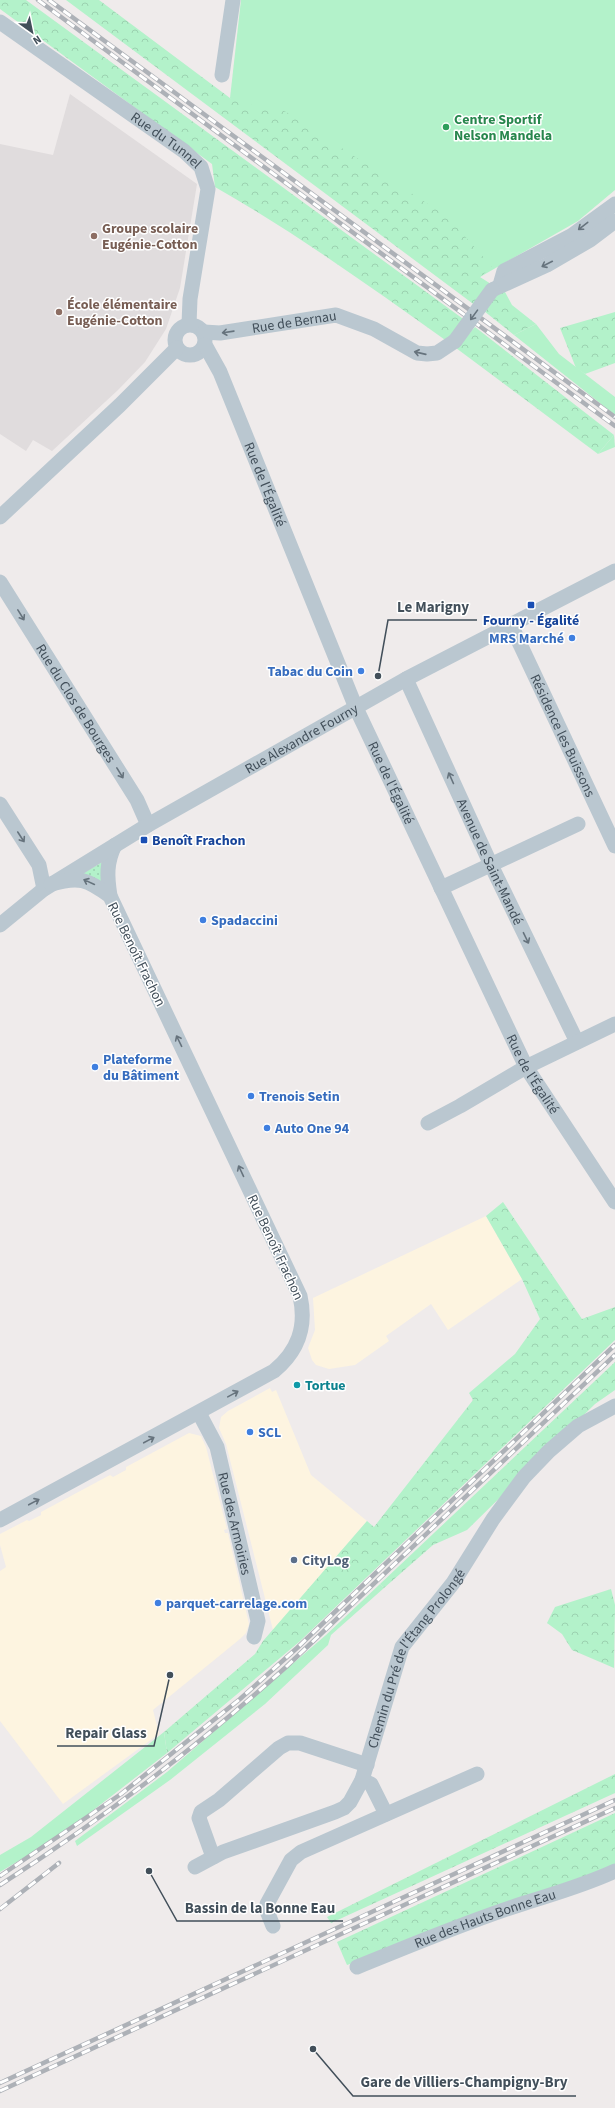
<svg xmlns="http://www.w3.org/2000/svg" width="615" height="2108" font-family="'Source Sans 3',sans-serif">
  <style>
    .commercial { fill: #fdf4e0 }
    .education { fill: #e0dcdd }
    .green { fill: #b3f2ca }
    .forest { fill: url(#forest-crowns) }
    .garden { fill: url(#garden-dots) }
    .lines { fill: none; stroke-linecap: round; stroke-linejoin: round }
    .minor { stroke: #bac7d0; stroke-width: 15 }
    .rail-casing { stroke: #adb1b7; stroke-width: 4.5 }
    .rail { stroke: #fff; stroke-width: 3; stroke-dasharray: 9; stroke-linecap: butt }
    .minor-bridge { stroke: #bac7d0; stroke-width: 15 }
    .oneway { stroke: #66737d }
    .leisure-dot { fill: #2e9e5b; stroke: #fff; stroke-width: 1.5 }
    .education-dot { fill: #8d6e63; stroke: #fff; stroke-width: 1.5 }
    .transit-dot { fill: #1a4fb4; stroke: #fff; stroke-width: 1.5 }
    .shop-dot { fill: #3f7fe0; stroke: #fff; stroke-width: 1.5 }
    .culture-dot { fill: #0f9aa8; stroke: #fff; stroke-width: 1.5 }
    .service-dot { fill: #5c6f8a; stroke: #fff; stroke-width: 1.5 }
    .labels { text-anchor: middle; stroke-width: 3; stroke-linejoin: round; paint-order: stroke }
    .leisure-label { font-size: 14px; font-weight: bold; fill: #27864d; stroke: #fff; text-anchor: start }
    .street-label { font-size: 14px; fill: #424f5a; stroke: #fff }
    .education-label { font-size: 14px; font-weight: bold; fill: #785e54; stroke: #fff; text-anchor: start }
    .transit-label { font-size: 14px; font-weight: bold; fill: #164399; stroke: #fff }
    .shop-label { font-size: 14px; font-weight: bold; fill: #366cbe; stroke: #fff; text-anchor: start }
    .culture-label { font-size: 14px; font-weight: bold; fill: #0d838f; stroke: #fff; text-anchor: start }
    .service-label { font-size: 14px; font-weight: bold; fill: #4e5e75; stroke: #fff; text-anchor: start }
    .leader { fill: none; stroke: #424f5a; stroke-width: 1.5 }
    .callout-dot { fill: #424f5a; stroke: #fff; stroke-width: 1.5 }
    .callout-label { font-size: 15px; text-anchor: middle; font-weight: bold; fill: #424f5a; stroke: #fff; stroke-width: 3; stroke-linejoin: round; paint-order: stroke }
  </style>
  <defs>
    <pattern id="forest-crowns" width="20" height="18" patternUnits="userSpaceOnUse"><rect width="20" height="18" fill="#b3f2ca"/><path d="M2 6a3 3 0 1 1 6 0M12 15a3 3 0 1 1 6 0" fill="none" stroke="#9bd1b0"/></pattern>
    <pattern id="garden-dots" width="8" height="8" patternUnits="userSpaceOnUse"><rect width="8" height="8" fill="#b3f2ca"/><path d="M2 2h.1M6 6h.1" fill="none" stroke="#9bd1b0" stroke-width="1.8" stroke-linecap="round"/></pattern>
  </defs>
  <rect width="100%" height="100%" fill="#efebeb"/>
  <g class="commercial">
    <polygon points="486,1216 522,1279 448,1330 431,1304 386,1336 389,1341 355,1365 329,1369 316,1365 312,1360 308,1348 315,1330 313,1298"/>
    <polygon points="270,1388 272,1392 276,1390 311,1475 367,1521 273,1630 226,1444 219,1428 221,1417 228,1411"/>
    <polygon points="189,1433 201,1436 206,1447 227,1529 224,1530 225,1533 228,1533 249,1624 246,1633 240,1639 153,1710 159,1734 63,1804 0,1721 0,1571 6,1567 0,1545 0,1534 27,1520 29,1521 41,1515 41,1512 110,1475 113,1477 126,1470 126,1467"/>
  </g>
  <polygon class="education" points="70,94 197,184 180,288 166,329 145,362 118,390 52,451 33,440 26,451 0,434 0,144 53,155"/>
  <g class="green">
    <polygon points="241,0 615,0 615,190 578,221 480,277 230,98"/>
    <polygon points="536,324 559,354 615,397 615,415 514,335"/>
    <polygon points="614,435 615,447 598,454"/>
    <polygon points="380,1584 384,1588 331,1635 328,1645 265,1704 170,1780 77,1846 75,1841 167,1772 326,1635"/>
    <polygon points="164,1732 167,1753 60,1836 0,1872 0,1855 31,1837"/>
  </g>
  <g class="forest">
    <path d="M0 0H26L466 321 448 342C372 288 296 233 215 187L212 164 0 9Z"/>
    <polygon points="66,0 99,0 230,98 265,109 283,110 448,217 492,267 480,277 491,284 476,306"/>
    <polygon points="498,292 505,292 512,305 536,324 514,335 484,311"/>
    <polygon points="615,312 615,363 585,374 576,368 560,328"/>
    <polygon points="475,327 614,435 598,454 456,348"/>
    <polygon points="503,1202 582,1319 615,1307 615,1340 299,1642 167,1753 164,1732 255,1654 263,1641 367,1521 374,1527 473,1400 469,1393 515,1354 540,1319 522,1279 486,1216"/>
    <polygon points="615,1362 615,1390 595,1404 467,1530 433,1545 384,1588 380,1584"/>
    <polygon points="611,1589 615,1605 614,1668 572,1650 562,1634 547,1623 555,1607"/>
    <polygon points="615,1774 615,1793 331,1923 327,1917"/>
    <polygon points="615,1813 615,1872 581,1886 347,1965 337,1942"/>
  </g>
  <polygon class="garden" points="104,861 105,887 80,875"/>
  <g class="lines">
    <g class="minor">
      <path id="s1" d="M0 22 184 151 201 167 208 189 190 299 189 324"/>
      <polyline points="222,75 233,0"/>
      <polyline points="500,285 504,271 571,236 615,204"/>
      <polyline points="494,289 547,265 590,240 615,221"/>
      <circle cx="190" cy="340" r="15"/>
      <path id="s2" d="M204 332 220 333 336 315 374 329 417 353 427 354 437 353 455 341"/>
      <path id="s3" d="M205 345 220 372 356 708 526 1067 615 1202"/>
      <polyline points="0,517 120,405 177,348"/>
      <path id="s4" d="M0 582 137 800 148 825"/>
      <path id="s5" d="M511 625 615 846"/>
      <path id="s6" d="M406 679 491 865 577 1042"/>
      <polyline points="0,804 39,865 44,889"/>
      <polyline points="441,888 578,824"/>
      <path d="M110 896C107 877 106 863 115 845"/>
      <path id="s7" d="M0 925 44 889 148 825 406 679 615 571"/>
      <polyline points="428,1123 460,1106 526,1067 615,1024"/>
      <path id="s8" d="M199 1413 217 1447 258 1621 254 1637"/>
      <path d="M0 1520 274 1371C298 1351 307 1327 300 1296L110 896C87 879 79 876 51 884"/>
      <polyline points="362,1780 371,1784 386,1814"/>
      <polyline points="213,1857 199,1818 201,1812 219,1800 279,1748 288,1743 300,1743 367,1765"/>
      <path id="s9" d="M195 1867 223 1852 335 1812 344 1808 350 1802 362 1780 402 1647 453 1583 493 1519 524 1477 549 1451 578 1426 615 1406"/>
      <polyline points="273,1926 267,1911 267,1904 291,1860 301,1852 477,1774"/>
      <path id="s10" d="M357 1967C412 1945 468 1921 525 1903 556 1893 585 1885 615 1871"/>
    </g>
    <g class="rail-casing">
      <g id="rail">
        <polyline points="38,0 615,426"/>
        <polyline points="49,0 615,417"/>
        <polyline points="0,1876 121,1794 240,1699 297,1648 615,1345"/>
        <path d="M0 1885C101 1820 196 1748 286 1667L615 1355"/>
        <polyline points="0,1909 59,1863"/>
        <polyline points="0,2083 615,1800"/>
        <polyline points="0,2091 615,1808"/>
      </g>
    </g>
    <use href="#rail" class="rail"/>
    <polyline class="minor-bridge" points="455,341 492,290"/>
  </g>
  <defs><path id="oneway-shaft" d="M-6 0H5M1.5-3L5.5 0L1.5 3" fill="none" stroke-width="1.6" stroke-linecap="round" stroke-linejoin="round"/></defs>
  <g class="oneway">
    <use href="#oneway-shaft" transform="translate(583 226) rotate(142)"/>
    <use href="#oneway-shaft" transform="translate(547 264) rotate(153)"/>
    <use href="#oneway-shaft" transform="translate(474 315) rotate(126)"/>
    <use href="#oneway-shaft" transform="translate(228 332) rotate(172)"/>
    <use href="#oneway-shaft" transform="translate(420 353) rotate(-167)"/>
    <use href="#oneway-shaft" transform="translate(21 615) rotate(58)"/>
    <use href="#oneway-shaft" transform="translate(120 773) rotate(58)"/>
    <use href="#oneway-shaft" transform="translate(451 778) rotate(-114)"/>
    <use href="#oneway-shaft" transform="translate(21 837) rotate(57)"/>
    <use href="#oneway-shaft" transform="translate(89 882) rotate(-155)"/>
    <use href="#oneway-shaft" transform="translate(526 938) rotate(64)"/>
    <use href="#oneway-shaft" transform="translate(179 1041) rotate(-116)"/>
    <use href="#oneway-shaft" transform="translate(241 1171) rotate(-115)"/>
    <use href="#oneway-shaft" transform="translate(233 1394) rotate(-29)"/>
    <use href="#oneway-shaft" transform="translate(149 1440) rotate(-28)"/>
    <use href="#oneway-shaft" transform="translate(34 1502) rotate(-28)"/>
  </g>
  <circle class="leisure-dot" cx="446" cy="127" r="4"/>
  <g class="education-dot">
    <circle cx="94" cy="236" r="4"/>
    <circle cx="59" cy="312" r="4"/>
  </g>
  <g class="transit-dot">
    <rect x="527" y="601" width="8" height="8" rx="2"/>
    <rect x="140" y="836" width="8" height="8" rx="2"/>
  </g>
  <g class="shop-dot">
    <circle cx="572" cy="638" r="4"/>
    <circle cx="361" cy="671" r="4"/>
    <circle cx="203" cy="920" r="4"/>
    <circle cx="95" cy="1067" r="4"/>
    <circle cx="251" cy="1096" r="4"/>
    <circle cx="267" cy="1128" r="4"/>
    <circle cx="250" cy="1432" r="4"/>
    <circle cx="158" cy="1603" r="4"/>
  </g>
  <circle class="culture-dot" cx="297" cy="1385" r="4"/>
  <circle class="service-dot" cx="294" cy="1560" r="4"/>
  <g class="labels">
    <g class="leisure-label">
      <text x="454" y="124">Centre Sportif<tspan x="454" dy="16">Nelson Mandela</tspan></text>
    </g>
    <g class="street-label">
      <text dy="5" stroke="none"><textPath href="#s1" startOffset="204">Rue du Tunnel</textPath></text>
      <text dy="5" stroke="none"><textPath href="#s2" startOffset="91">Rue de Bernau</textPath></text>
      <text dy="5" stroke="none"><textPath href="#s3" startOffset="152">Rue de l'Égalité</textPath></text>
      <text dy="5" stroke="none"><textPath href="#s4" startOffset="143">Rue du Clos de Bourges</textPath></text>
      <text dy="5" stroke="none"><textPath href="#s5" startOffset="122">Résidence les Buissons</textPath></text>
      <text dy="5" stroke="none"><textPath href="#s7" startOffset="355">Rue Alexandre Fourny</textPath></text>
      <text dy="5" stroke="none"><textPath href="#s3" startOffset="476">Rue de l'Égalité</textPath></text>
      <text dy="5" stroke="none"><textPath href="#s6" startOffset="201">Avenue de Saint-Mandé</textPath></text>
      <text transform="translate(137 954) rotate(64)" y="5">Rue Benoît Frachon</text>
      <text dy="5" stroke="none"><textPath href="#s3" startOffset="800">Rue de l'Égalité</textPath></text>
      <text transform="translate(276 1247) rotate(65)" y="5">Rue Benoît Frachon</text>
      <text dy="5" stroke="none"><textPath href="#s8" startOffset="117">Rue des Armoiries</textPath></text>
      <text dy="5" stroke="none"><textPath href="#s9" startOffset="329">Chemin du Pré de l'Étang Prolongé</textPath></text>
      <text dy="5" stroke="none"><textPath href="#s10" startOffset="137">Rue des Hauts Bonne Eau</textPath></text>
    </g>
    <g class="education-label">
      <text x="102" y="233">Groupe scolaire<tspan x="102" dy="16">Eugénie-Cotton</tspan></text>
      <text x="67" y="309">École élémentaire<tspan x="67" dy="16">Eugénie-Cotton</tspan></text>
    </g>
    <g class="transit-label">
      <text x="531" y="625">Fourny - Égalité</text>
      <text x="152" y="845" text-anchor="start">Benoît Frachon</text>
    </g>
    <g class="shop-label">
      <text x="564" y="643" text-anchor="end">MRS Marché</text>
      <text x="353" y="676" text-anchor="end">Tabac du Coin</text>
      <text x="211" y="925">Spadaccini</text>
      <text x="103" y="1064">Plateforme<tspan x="103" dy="16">du Bâtiment</tspan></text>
      <text x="259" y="1101">Trenois Setin</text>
      <text x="275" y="1133">Auto One 94</text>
      <text x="258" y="1437">SCL</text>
      <text x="166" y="1608">parquet-carrelage.com</text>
    </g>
    <g class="culture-label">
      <text x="305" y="1390">Tortue</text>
    </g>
    <g class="service-label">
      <text x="302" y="1565">CityLog</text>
    </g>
  </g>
  <path class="leader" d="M378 676L388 620H477M170 1675L154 1746H57M149 1871L177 1921H343M313 2049L353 2096H576"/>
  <g class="callout-dot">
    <circle cx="378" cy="676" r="4"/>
    <circle cx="170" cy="1675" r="4"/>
    <circle cx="149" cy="1871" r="4"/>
    <circle cx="313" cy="2049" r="4"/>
  </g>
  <g class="callout-label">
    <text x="433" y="612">Le Marigny</text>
    <text x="106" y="1738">Repair Glass</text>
    <text x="260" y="1913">Bassin de la Bonne Eau</text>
    <text x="464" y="2087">Gare de Villiers-Champigny-Bry</text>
  </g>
  <g transform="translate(32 32) rotate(147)" stroke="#ffffff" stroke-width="3" paint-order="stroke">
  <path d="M0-3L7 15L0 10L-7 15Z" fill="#424f5a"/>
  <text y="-6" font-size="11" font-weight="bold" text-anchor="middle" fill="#424f5a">N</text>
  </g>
</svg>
